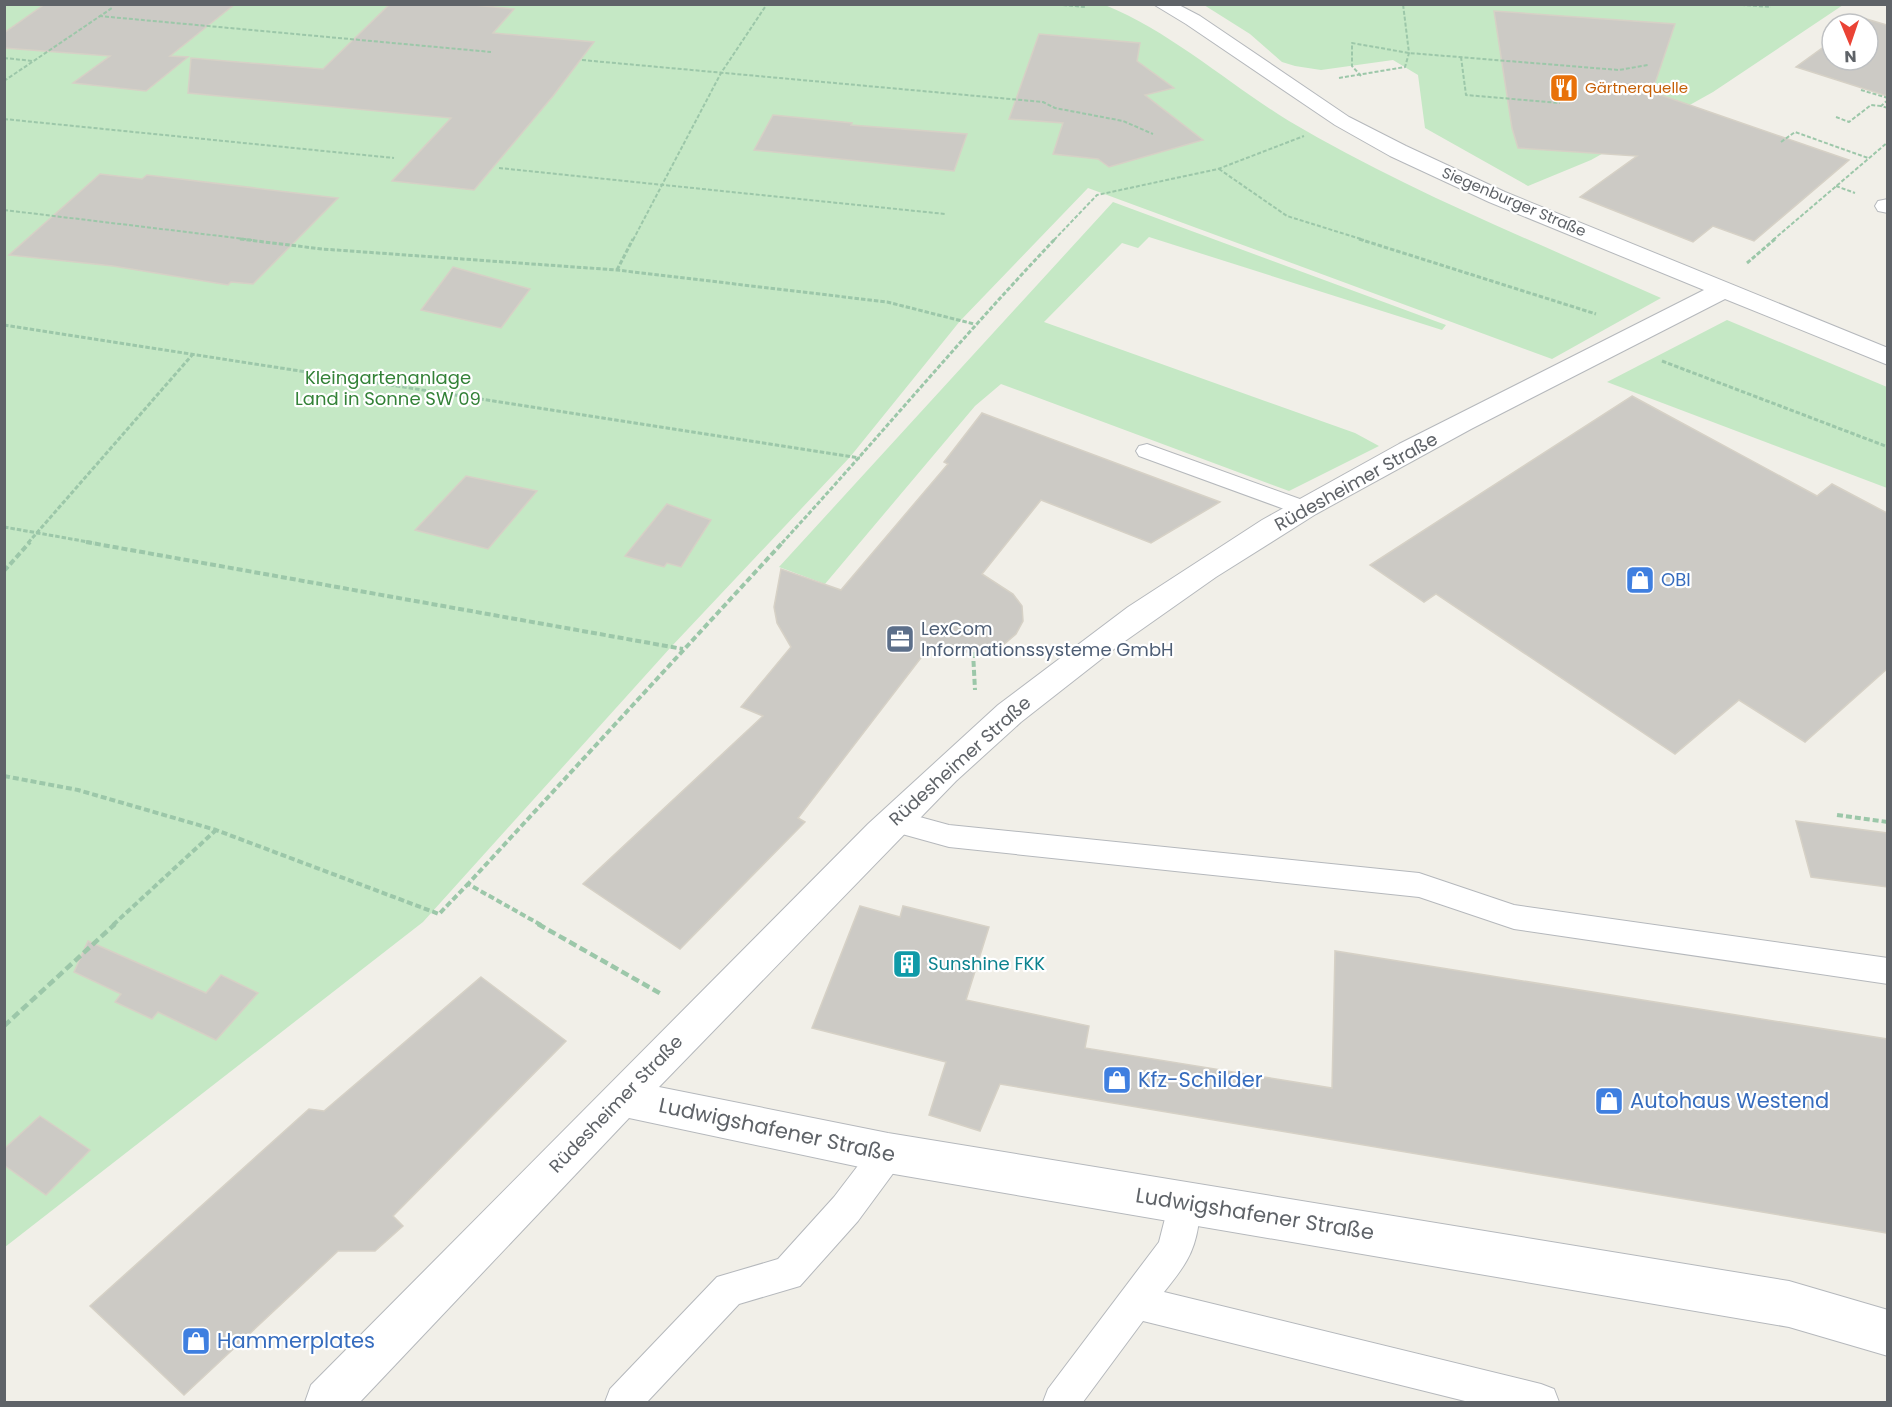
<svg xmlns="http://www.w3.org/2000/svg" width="1892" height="1407" font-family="Poppins,sans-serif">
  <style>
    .green { fill: #c5e8c5 }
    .building { fill: #cccac5; stroke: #d6d1c6; stroke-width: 1.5 }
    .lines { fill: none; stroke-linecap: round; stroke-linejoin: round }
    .service-casing { stroke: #b5b8bc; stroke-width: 2 }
    .minor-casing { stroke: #b5b8bc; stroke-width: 2 }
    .path-far3 { stroke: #9cc7a9; stroke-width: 2; stroke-dasharray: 4 2; stroke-linecap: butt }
    .path-far2 { stroke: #9cc7a9; stroke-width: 3; stroke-dasharray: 4.5 2; stroke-linecap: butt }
    .path-far1 { stroke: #9cc7a9; stroke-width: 4; stroke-dasharray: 6 3; stroke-linecap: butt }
    .path { stroke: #9cc7a9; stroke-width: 4.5; stroke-dasharray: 8 4; stroke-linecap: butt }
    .service { fill: #fff; fill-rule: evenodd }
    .minor { fill: #fff; fill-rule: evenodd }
    .labels { text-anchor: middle; stroke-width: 4.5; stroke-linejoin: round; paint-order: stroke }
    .far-food-label { font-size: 15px; fill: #c56008; stroke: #fff; text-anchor: start }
    .far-street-label { font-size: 15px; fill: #5f6368; stroke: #fff }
    .park-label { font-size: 18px; fill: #348238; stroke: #fff }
    .street-label { font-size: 18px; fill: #5f6368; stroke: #fff }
    .shop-label { font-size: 18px; fill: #366cbe; stroke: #fff; text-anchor: start }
    .service-label { font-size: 18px; fill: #4e5e75; stroke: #fff; text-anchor: start }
    .culture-label { font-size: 18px; fill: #0d838f; stroke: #fff; text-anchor: start }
    .near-shop-label { font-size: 21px; fill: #366cbe; stroke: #fff; text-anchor: start }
    .near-street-label { font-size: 21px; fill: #5f6368; stroke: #fff }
  </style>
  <rect width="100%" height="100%" fill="#f1efe8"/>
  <g class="green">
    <path d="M5 5H1105C1173 33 1227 83 1289 121 1407 191 1536 242 1661 298L1552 359 1088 188 960 321 850 457 671 647 423 922 5 1247Z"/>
    <polygon points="1204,5 1843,5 1713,92 1591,160 1528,186 1425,128 1418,75 1393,60 1321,70 1295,66 1282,62 1250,34"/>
    <polygon points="1113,202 1446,325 1442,330 1149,237 1138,248 1122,243 1044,322 1355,433 1379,446 1289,491 1001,384 975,406 825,584 779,567"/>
    <polygon points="1727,320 1887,387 1887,488 1607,382"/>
  </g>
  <g class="building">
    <polygon points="45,4 235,4 170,56 188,57 146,91 73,83 110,56 4,48 4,33"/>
    <polygon points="390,4 463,4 514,9 493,33 594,42 553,96 474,190 392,181 451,118 188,93 191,58 323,69"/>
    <polygon points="1494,11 1675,24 1652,92 1849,160 1754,241 1713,226 1693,242 1580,197 1637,156 1518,148 1512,128"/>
    <polygon points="1863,18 1887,25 1887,96 1796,67 1832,41 1832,60 1868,60 1868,24 1855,24"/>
    <polygon points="1039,34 1140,43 1137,61 1174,88 1145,95 1203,140 1109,167 1098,159 1053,154 1063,123 1009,119"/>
    <polygon points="773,115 852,123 851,125 967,134 954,171 754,150"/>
    <polygon points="100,174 142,179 147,175 338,198 253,284 231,282 228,285 113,266 9,255"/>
    <polygon points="453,267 530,289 501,328 421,310"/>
    <polygon points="1632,396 1817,496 1832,484 1887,513 1887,669 1805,742 1739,700 1675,754 1436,594 1424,602 1370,565"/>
    <polygon points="982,413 1220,502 1151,543 1041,500 982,574 1013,594 1022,606 1023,621 1016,634 1003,645 983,652 962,652 930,646 798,818 805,822 680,949 583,884 763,716 741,707 791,647 777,623 774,607 781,569 841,590 948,464 944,462"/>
    <polygon points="466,476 537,491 488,549 415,530"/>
    <polygon points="667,504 711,520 681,567 667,563 664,567 625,556"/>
    <polygon points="1796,821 1887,833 1887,887 1811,877"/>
    <polygon points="860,906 900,917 903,906 989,927 966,1000 1089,1026 1085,1048 1332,1088 1335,951 1887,1039 1887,1233 1000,1084 980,1131 929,1115 946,1062 812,1028"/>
    <polygon points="88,941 206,993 221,975 258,993 216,1040 158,1012 152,1019 115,1002 121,994 74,972"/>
    <polygon points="481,977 566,1041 393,1216 403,1226 375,1251 338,1251 184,1395 90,1306 309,1109 324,1111"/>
    <polygon points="40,1116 90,1150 46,1195 4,1165 4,1149"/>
  </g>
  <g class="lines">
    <g class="service-casing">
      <g id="service">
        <polygon points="1147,444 1311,503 1314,508 1311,513 1303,515 1295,513 1139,456 1136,451 1139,446"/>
        <polygon points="894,810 949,825 1419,873 1514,905 1888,958 1888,984 1514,929 1419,897 949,847 884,829 880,821 884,813"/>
        <polygon points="888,1138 900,1142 904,1153 900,1164 858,1221 800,1286 739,1304 647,1402 605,1402 610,1389 717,1277 778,1259 834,1197 876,1142"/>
        <path d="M1184 1186 1196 1191C1204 1209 1197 1243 1187 1260 1181 1271 1172 1282 1164 1292L1541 1384 1554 1389 1559 1402H1469L1143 1321 1083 1402H1043L1048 1389 1159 1242 1172 1191Z"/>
      </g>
    </g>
    <g class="minor-casing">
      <g id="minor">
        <polygon points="1153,4 1177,4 1200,16 1349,117 1406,146 1505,192 1888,348 1888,365 1725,299 1471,429 1316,514 1216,577 1118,646 1021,722 956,781 659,1087 888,1133 1789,1281 1888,1310 1888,1356 1789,1327 888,1173 629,1118 360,1402 305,1402 311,1385 868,824 998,705 1128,607 1262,520 1399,444 1704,290 1489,202 1390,156 1335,125 1186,24"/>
        <polygon points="1888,199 1888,213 1878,211 1875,206 1878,201"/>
      </g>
    </g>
    <g class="path-far3">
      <polyline points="1051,4 1085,7"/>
      <polyline points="1729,4 1771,7"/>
      <polyline points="99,16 491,52"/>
      <polyline points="1461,57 1466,95 1560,103"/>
      <polyline points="4,58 33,61"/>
      <polyline points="582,60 1043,102 1055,108 1123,121 1153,134"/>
      <polyline points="1361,76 1352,66 1352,43 1409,53 1619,70 1648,65"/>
      <polyline points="1339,78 1405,67 1409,53 1403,4"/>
      <polyline points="4,81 112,8"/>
      <polyline points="1861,90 1888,98"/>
      <polyline points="1888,100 1881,106 1888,108"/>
      <polyline points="1836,117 1849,122 1871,105 1881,106"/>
      <polyline points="4,119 394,158"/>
      <polyline points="1781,142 1795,132 1868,158"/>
      <polyline points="499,168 945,214"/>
      <polyline points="1219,169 1287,216 1364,240"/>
      <polyline points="1836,186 1855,193"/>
      <polyline points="4,210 253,240"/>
      <polyline points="633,240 721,73 767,4"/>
      <polyline points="1054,240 1097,195 1218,169 1304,136"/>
      <polyline points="1773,240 1888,142"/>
    </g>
    <g class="path-far2">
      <polyline points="240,239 322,249 617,270 887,302 974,324"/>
      <polyline points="1359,239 1596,314"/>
      <polyline points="1747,263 1775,239"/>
      <polyline points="617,270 633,239"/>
      <polyline points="4,325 860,458"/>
      <polyline points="1662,361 1888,447"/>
      <polyline points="4,527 94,543"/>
      <polyline points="28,543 193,354"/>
      <path d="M782 543C874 443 961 338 1055 239"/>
    </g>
    <g class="path-far1">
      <polyline points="86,542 683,649"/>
      <polyline points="4,571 30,542"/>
      <polyline points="973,652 975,690"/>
      <polyline points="4,776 78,790 216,830 439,914 468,884"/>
      <polyline points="1837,815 1888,822"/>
      <polyline points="113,925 216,830"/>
      <polyline points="541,925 468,884 783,542"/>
    </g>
    <g class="path">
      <polyline points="538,924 663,995"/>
      <polyline points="4,1026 115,924"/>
    </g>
    <use href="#service" class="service"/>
    <use href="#minor" class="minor"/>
  </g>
  <defs>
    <g id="restaurant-square" transform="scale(1.5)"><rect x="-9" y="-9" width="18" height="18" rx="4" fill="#e8710a" stroke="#fff"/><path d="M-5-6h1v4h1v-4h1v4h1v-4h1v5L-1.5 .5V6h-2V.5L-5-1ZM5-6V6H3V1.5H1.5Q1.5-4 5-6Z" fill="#fff"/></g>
    <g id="shop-square" transform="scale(1.5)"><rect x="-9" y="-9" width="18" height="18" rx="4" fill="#3f7fe0" stroke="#fff"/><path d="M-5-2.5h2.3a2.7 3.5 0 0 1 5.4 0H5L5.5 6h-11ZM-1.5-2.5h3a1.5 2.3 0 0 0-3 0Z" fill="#fff"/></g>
    <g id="office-square" transform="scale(1.5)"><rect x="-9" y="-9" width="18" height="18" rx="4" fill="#5c6f8a" stroke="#fff"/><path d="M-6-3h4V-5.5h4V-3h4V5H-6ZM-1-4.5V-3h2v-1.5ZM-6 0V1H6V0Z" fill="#fff"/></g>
    <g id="building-square" transform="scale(1.5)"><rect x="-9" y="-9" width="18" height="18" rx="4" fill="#0f9aa8" stroke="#fff"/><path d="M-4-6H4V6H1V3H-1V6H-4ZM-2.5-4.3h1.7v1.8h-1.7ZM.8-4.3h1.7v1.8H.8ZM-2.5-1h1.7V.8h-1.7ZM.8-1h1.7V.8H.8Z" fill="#fff"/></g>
  </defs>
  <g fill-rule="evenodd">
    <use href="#restaurant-square" x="1564" y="88"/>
    <use href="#shop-square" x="1640" y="580"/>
    <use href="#office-square" x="900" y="639"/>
    <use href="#building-square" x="907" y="964"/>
    <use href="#shop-square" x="1117" y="1080"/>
    <use href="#shop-square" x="1609" y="1101"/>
    <use href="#shop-square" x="196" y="1341"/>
  </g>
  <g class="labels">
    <g class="far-food-label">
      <text x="1585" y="93">Gärtnerquelle</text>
    </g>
    <g class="far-street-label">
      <text transform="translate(1514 202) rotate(23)" y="5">Siegenburger Straße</text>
    </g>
    <g class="park-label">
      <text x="388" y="384">Kleingartenanlage<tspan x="388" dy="21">Land in Sonne SW 09</tspan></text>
    </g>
    <g class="street-label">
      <text transform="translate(1356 482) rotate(-29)" y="6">Rüdesheimer Straße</text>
      <text transform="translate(960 761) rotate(-42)" y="6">Rüdesheimer Straße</text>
      <text transform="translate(616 1104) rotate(-46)" y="6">Rüdesheimer Straße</text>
    </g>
    <g class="shop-label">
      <text x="1661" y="586">OBI</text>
    </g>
    <g class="service-label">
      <text x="921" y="635">LexCom<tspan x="921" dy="21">Informationssysteme GmbH</tspan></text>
    </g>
    <g class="culture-label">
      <text x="928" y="970">Sunshine FKK</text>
    </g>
    <g class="near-shop-label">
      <text x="1138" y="1087">Kfz-Schilder</text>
      <text x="1630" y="1108">Autohaus Westend</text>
      <text x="217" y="1348">Hammerplates</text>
    </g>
    <g class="near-street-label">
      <text transform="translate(777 1130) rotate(12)" y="7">Ludwigshafener Straße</text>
      <text transform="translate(1255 1214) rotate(9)" y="7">Ludwigshafener Straße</text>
    </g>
  </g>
  <rect width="1892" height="1407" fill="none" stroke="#5f6368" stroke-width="12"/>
  <g transform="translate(1850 42) rotate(178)"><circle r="28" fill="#ffffff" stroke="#bfc1c3" stroke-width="1.5"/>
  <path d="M0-4.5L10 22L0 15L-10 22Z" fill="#ea4335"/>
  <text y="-9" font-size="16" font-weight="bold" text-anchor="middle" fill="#5f6368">N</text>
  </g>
</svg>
